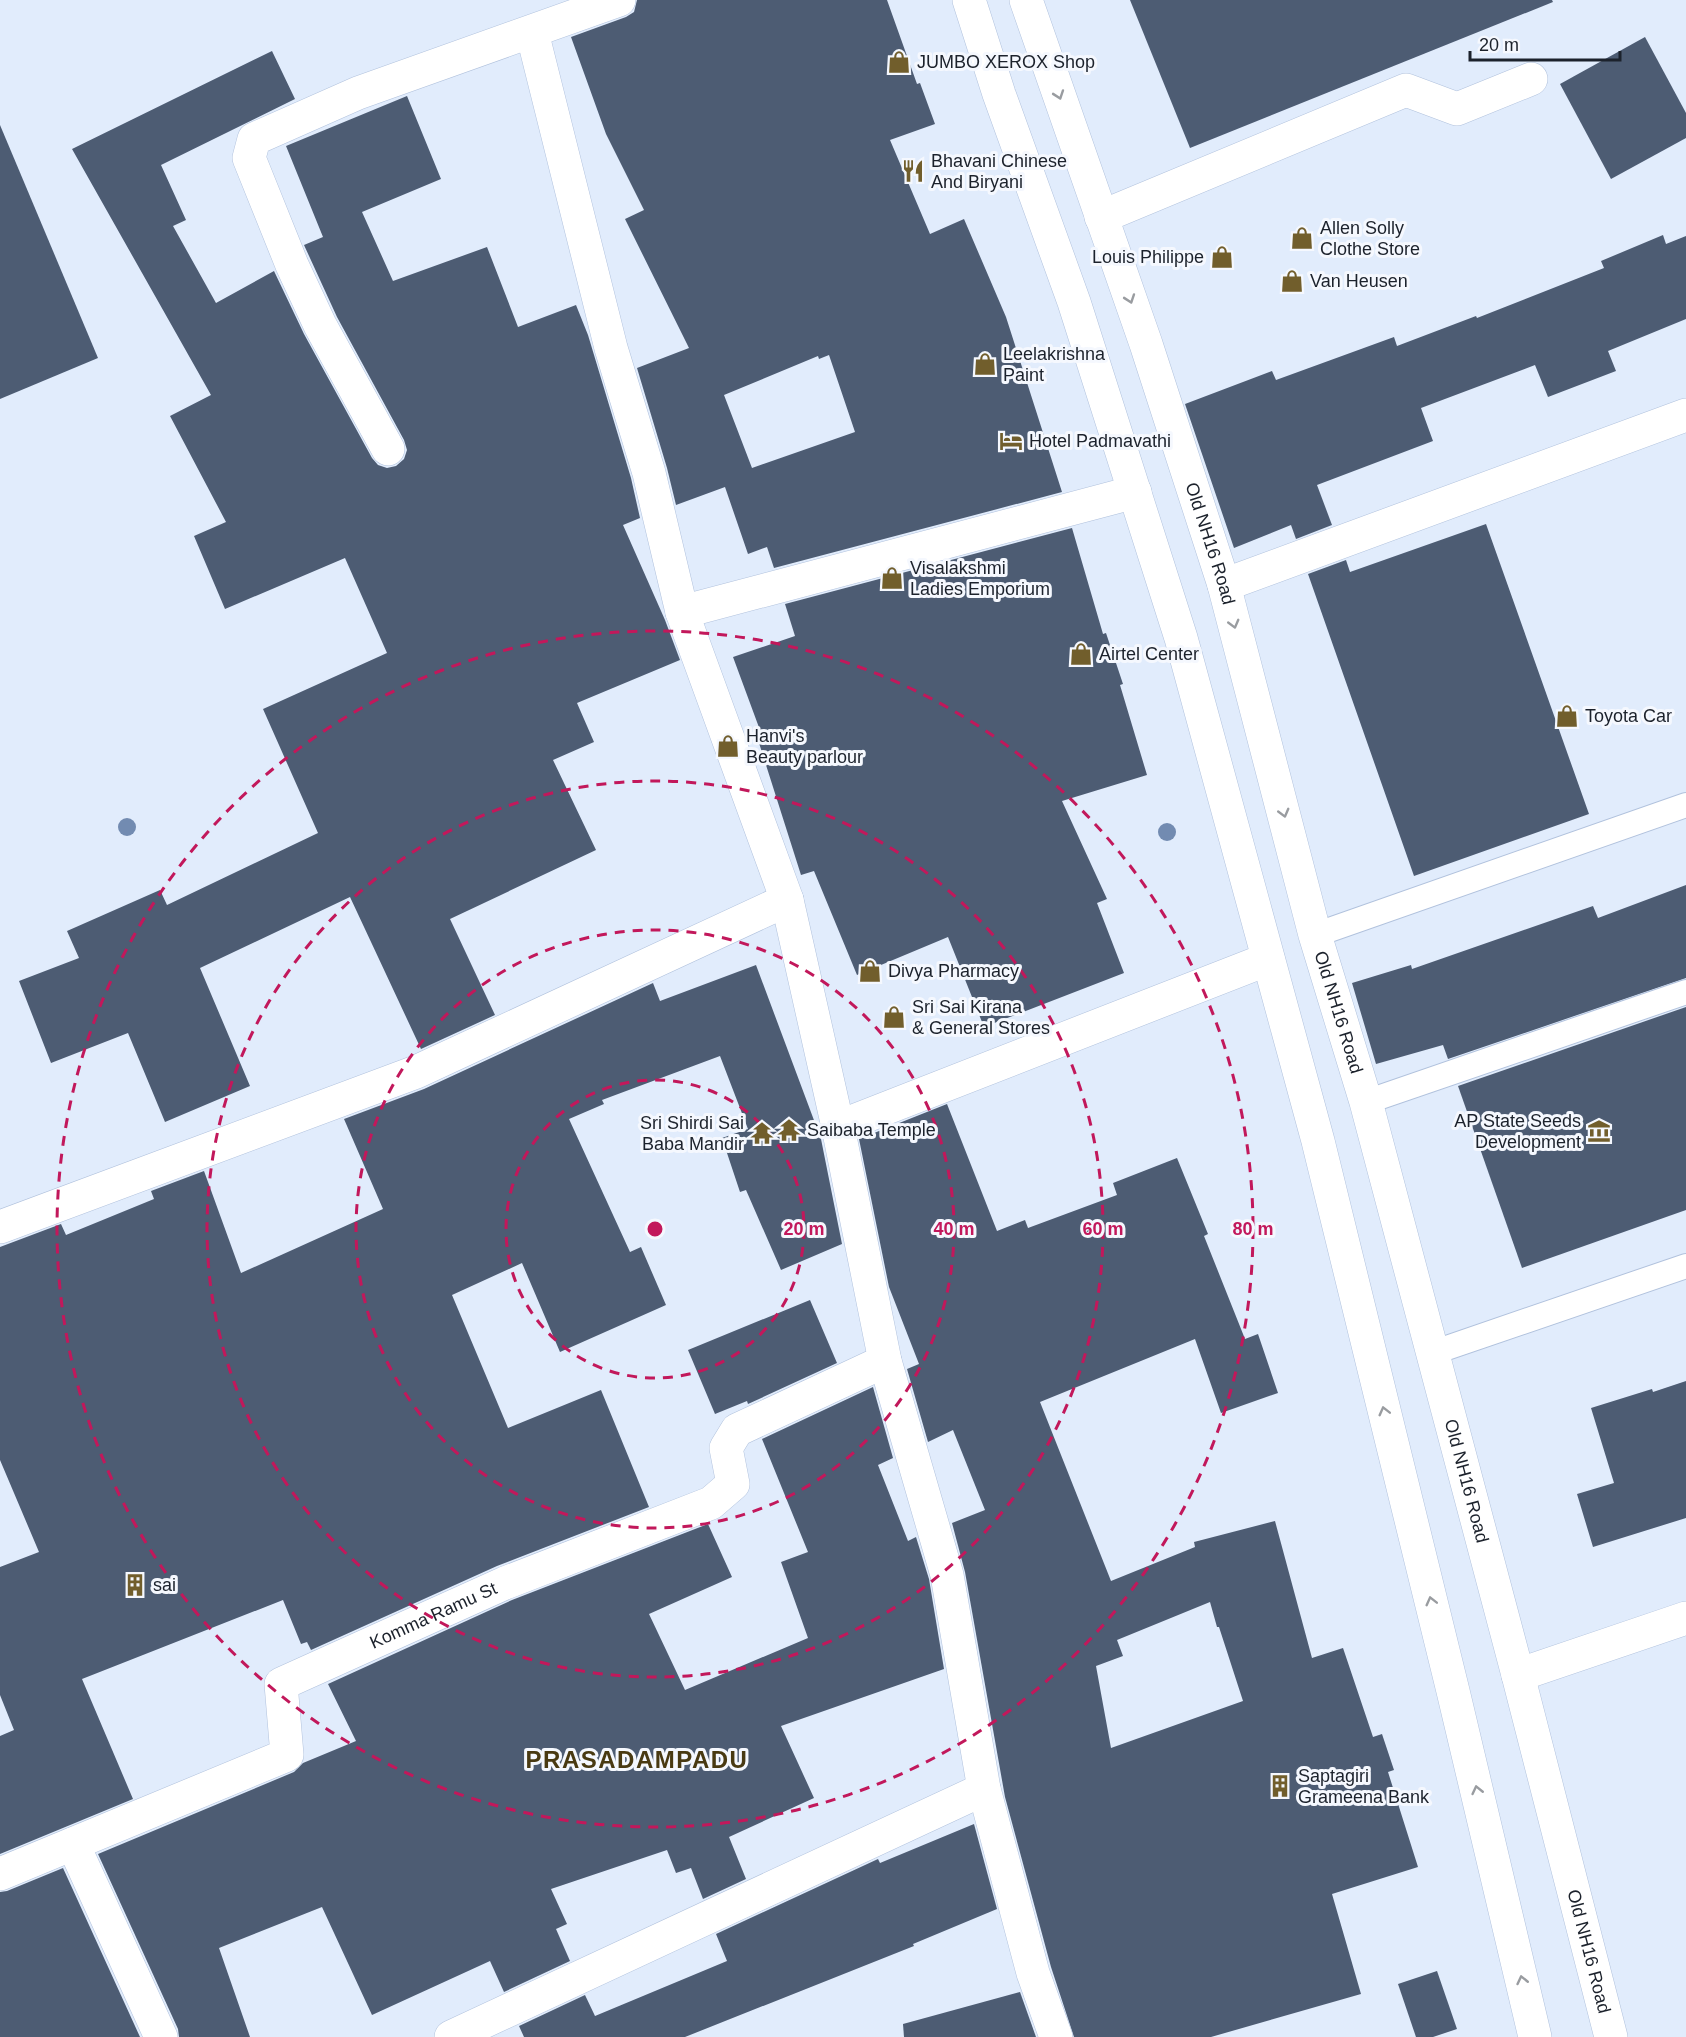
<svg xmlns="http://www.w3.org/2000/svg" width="1686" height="2037" font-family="Helvetica,sans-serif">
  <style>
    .building { fill: #4d5c73; fill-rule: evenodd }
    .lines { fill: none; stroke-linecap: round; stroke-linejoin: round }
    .service-casing { stroke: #b1c2dd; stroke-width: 26 }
    .minor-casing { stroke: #b1c2dd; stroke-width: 34 }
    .primary-casing { stroke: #b1c2dd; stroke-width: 34 }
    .service { stroke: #fff; stroke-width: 24 }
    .minor { stroke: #fff; stroke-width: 33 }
    .primary { stroke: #fff; stroke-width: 33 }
    .tree { fill: #728bb1 }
    .oneway { stroke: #999ca0 }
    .ring { fill: none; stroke: #c2185b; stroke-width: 3; stroke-dasharray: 10 8 }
    .labels { text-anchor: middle; stroke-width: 6; stroke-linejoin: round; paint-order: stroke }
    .poi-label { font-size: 18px; fill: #1c222c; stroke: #f5f8fe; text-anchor: start }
    .street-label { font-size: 18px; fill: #1c222c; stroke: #f5f8fe }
    .district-label { font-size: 24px; font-weight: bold; letter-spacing: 1.5px; fill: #493a12; stroke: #f5f8fe }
    .centre { fill: #c2185b; stroke: #f5f8fe; stroke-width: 3 }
    .ring-label { font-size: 18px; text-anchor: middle; font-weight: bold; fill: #c2185b; stroke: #f5f8fe; stroke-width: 6; stroke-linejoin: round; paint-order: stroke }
  </style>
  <rect width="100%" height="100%" fill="#e1ecfc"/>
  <g class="building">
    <path d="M637 0H887L917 84 920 83 935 124 890 140 930 234 964 219 1006 317 1062 492 774 568 767 547 748 554 725 487 676 505 667 468 637 368 689 348 625 219 644 210 606 134 571 37 626 17 634 12ZM829 355 855 432 752 468 724 395 818 356 819 359Z"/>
    <polygon points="1130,0 1552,0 1553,2 1190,148"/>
    <polygon points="1645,37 1686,113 1686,138 1611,179 1560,84"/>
    <polygon points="272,51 295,99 161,165 186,220 173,226 216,303 274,271 304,334 372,458 378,465 387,468 396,466 404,459 407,450 404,440 337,317 304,245 323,237 286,146 407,96 441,179 362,212 393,281 487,247 518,327 576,305 588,335 631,478 640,518 623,525 665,620 680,660 577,703 594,742 553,760 596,850 450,919 495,1015 421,1049 350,897 200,968 250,1086 165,1122 128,1033 51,1063 19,981 79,958 67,931 160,890 167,905 318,833 263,709 387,653 345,558 225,609 194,536 226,522 170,416 211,395 72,149"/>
    <polygon points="0,125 98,358 0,399"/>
    <polygon points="1663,235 1666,244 1686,236 1686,319 1608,351 1616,371 1548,397 1535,365 1421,408 1433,441 1317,485 1332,525 1296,539 1291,525 1234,548 1185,404 1272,371 1276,380 1394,337 1397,346 1476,316 1477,318 1604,268 1601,261"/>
    <polygon points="1486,524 1589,814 1414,876 1308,574 1346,560 1350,572"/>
    <polygon points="1072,528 1103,634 1106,633 1123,684 1120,685 1147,775 1062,801 1107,899 1097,903 1124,973 984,1027 948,937 857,975 814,871 801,875 759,743 764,741 733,657 795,636 785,604"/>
    <polygon points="1686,885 1686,978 1448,1059 1443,1045 1376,1064 1352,983 1411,965 1412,969 1593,906 1598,918"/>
    <polygon points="756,965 821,1139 842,1244 781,1270 746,1190 740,1192 722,1138 748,1129 720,1056 602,1100 604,1104 569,1119 630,1252 641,1247 666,1305 560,1352 522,1263 452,1295 508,1428 601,1390 649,1507 497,1566 311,1650 307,1642 301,1644 283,1600 82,1679 133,1799 0,1854 0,1736 14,1730 0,1695 0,1567 39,1552 0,1460 0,1247 61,1224 66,1235 154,1199 151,1191 204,1171 241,1273 383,1209 344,1119 424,1089 653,983 660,1001"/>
    <polygon points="1686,1007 1686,1210 1522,1268 1458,1086"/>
    <path d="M947 1104 997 1231 1025 1220 1028 1228 1117 1195 1113 1183 1177 1158 1208 1234 1204 1236 1245 1339 1258 1334 1278 1393 1221 1413 1195 1339 1040 1402 1111 1581 1195 1547 1194 1542 1275 1521 1312 1658 1343 1648 1373 1737 1382 1734 1394 1770 1388 1772 1418 1867 1332 1894 1361 1994 1211 2037H1074L1051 1967 1005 1797 965 1572 952 1523 985 1510 953 1430 928 1442 907 1369 919 1364 889 1287 859 1139ZM1210 1602 1217 1627H1219L1243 1701 1111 1748 1096 1666 1123 1656 1117 1640Z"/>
    <polygon points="810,1300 837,1363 748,1404 747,1401 715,1414 688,1350"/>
    <polygon points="1686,1381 1686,1518 1593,1547 1577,1494 1614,1483 1591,1408 1652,1389 1653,1392"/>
    <polygon points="873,1387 893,1458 878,1465 908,1541 916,1537 929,1579 944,1669 781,1726 814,1798 729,1837 746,1879 703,1899 691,1868 676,1873 667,1850 551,1889 567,1924 556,1929 570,1961 504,1992 490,1961 372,2015 322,1907 219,1948 250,2037 179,2037 178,2029 98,1854 294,1772 303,1763 356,1741 328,1684 512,1600 708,1524 732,1577 649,1614 685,1690 808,1638 781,1562 808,1552 762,1439"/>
    <polygon points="974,1824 997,1909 913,1944 914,1946 685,2037 524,2037 519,2026 585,1995 595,2016 727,1961 716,1934 878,1859 880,1863"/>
    <polygon points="63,1868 140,2037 0,2037 0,1892 7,1891"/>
    <polygon points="1437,1971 1457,2029 1433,2037 1416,2037 1398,1984"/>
    <polygon points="1020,1992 1036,2037 904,2037 903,2024"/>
  </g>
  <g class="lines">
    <g class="service-casing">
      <g id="service">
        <polyline points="1315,935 1686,805"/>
        <polyline points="1366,1102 1686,992"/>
        <polyline points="1432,1353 1686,1266"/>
      </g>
    </g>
    <g class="minor-casing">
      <g id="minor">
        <polyline points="532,32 611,348 649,473 682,612 787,900 838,1127 885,1361 947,1575 984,1789 1033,1973 1056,2037"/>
        <polyline points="1101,217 1406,90 1457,109 1531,79"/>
        <polyline points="388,449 320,325 292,265 249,158 254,139 358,93 619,0"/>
        <polyline points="1224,585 1686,415"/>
        <polyline points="682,612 1135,492"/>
        <polyline points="838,1127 1268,959"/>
        <polyline points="0,1227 416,1072 787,900"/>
        <polyline points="1518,1675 1686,1618"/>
        <polyline points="73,1844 161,2037"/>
        <path id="s1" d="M0 1874 287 1755 281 1684 505 1583 711 1503 733 1484 726 1448 737 1430 885 1361"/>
        <polyline points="451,2037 984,1789"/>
      </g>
    </g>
    <g class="primary-casing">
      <g id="primary">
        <polyline points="969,0 999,94 1074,302 1181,638 1318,1141 1453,1691 1535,2037"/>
        <path id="s2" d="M1026 0 1146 344 1224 585 1315 935 1366 1102 1518 1675 1611 2037"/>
      </g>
    </g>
    <use href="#service" class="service"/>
    <use href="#minor" class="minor"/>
    <use href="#primary" class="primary"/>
  </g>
  <g class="tree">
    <circle cx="127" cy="827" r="9"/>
    <circle cx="1167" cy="832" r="9"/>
  </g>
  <defs><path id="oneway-chevron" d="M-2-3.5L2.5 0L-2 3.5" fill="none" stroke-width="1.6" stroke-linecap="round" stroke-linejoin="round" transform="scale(1.5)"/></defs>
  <g class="oneway">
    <use href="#oneway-chevron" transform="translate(1059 95) rotate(71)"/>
    <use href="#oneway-chevron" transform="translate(1130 299) rotate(71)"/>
    <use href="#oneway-chevron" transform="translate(1234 624) rotate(75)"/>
    <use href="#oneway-chevron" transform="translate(1284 813) rotate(75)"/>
    <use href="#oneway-chevron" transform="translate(1384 1411) rotate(-104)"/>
    <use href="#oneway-chevron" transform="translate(1431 1601) rotate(-104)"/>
    <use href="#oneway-chevron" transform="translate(1477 1790) rotate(-103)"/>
    <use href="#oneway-chevron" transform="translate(1522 1980) rotate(-103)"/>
  </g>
  <g class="ring">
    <circle cx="655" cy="1229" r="149"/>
    <circle cx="655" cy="1229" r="299"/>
    <circle cx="655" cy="1229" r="448"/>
    <circle cx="655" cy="1229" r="598"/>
  </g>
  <defs>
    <g id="shop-bare" transform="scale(1.8)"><path d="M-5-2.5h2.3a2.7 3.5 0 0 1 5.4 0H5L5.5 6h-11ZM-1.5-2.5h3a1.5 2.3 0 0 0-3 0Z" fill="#715e2c" stroke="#f5f8fe" stroke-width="2.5" paint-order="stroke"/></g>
    <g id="restaurant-bare" transform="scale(1.8)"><path d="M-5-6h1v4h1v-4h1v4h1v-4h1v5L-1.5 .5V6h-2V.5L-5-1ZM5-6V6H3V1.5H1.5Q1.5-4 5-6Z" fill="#715e2c" stroke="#f5f8fe" stroke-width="2.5" paint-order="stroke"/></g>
    <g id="hotel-bare" transform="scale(1.8)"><path d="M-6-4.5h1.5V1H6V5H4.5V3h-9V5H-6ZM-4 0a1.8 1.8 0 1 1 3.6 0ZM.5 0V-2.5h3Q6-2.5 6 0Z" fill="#715e2c" stroke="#f5f8fe" stroke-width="2.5" paint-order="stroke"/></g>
    <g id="temple-bare" transform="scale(1.8)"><path d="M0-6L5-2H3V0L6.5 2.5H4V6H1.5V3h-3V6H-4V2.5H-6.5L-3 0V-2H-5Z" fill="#715e2c" stroke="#f5f8fe" stroke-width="2.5" paint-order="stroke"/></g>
    <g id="museum-bare" transform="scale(1.8)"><path d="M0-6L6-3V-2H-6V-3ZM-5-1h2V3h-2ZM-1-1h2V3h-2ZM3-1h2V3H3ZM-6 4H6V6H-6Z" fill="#715e2c" stroke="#f5f8fe" stroke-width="2.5" paint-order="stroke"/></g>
    <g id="building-bare" transform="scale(1.8)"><path d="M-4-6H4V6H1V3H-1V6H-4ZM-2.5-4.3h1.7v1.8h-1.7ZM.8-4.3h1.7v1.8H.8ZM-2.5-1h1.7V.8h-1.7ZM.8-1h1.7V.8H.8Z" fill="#715e2c" stroke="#f5f8fe" stroke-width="2.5" paint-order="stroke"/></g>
  </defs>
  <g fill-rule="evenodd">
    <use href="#shop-bare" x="899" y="62"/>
    <use href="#restaurant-bare" x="913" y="171"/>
    <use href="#shop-bare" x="1302" y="238"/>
    <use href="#shop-bare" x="1222" y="257"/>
    <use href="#shop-bare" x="1292" y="281"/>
    <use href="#shop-bare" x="985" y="364"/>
    <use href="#hotel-bare" x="1011" y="441"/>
    <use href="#shop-bare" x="892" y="578"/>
    <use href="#shop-bare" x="1081" y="654"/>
    <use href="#shop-bare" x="1567" y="716"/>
    <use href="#shop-bare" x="728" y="746"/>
    <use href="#shop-bare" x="870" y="971"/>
    <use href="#shop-bare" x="894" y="1017"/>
    <use href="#temple-bare" x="789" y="1130"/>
    <use href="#museum-bare" x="1599" y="1131"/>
    <use href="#temple-bare" x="762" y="1133"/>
    <use href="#building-bare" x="135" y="1585"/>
    <use href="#building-bare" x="1280" y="1786"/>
  </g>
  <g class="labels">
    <g class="poi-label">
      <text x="917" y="68">JUMBO XEROX Shop</text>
      <text x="931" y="167">Bhavani Chinese<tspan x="931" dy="21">And Biryani</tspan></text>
      <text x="1320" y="234">Allen Solly<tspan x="1320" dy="21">Clothe Store</tspan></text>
      <text x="1204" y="263" text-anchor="end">Louis Philippe</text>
      <text x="1310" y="287">Van Heusen</text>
      <text x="1003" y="360">Leelakrishna<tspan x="1003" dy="21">Paint</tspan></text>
      <text x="1029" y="447">Hotel Padmavathi</text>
      <text x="910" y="574">Visalakshmi<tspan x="910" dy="21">Ladies Emporium</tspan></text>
      <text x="1099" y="660">Airtel Center</text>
      <text x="1585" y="722">Toyota Car</text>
      <text x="746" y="742">Hanvi's<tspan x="746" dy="21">Beauty parlour</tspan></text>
      <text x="888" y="977">Divya Pharmacy</text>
      <text x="912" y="1013">Sri Sai Kirana<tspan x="912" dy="21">&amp; General Stores</tspan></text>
      <text x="1581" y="1127" text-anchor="end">AP State Seeds<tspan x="1581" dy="21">Development</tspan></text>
      <text x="744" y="1129" text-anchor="end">Sri Shirdi Sai<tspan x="744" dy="21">Baba Mandir</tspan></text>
      <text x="807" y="1136">Saibaba Temple</text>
      <text x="153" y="1591">sai</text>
      <text x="1298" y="1782">Saptagiri<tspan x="1298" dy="21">Grameena Bank</tspan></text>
    </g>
    <g class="street-label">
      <text dy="6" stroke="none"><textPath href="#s2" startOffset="574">Old NH16 Road</textPath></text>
      <text dy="6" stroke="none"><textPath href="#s2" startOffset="1060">Old NH16 Road</textPath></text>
      <text dy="6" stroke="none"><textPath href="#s2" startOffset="1546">Old NH16 Road</textPath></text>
      <text dy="6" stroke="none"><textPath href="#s1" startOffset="549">Komma Ramu St</textPath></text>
      <text dy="6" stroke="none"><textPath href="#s2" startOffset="2032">Old NH16 Road</textPath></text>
    </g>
    <g class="district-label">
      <text x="637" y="1768">PRASADAMPADU</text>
    </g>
  </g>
  <circle cx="655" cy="1229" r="9" class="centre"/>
  <g class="ring-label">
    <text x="804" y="1235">20 m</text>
    <text x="954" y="1235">40 m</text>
    <text x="1103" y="1235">60 m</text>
    <text x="1253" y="1235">80 m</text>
  </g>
  <path d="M1470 51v9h150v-9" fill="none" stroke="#1c222c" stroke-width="3"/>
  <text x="1479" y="51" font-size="18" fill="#1c222c" stroke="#f5f8fe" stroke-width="4.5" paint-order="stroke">20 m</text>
</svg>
